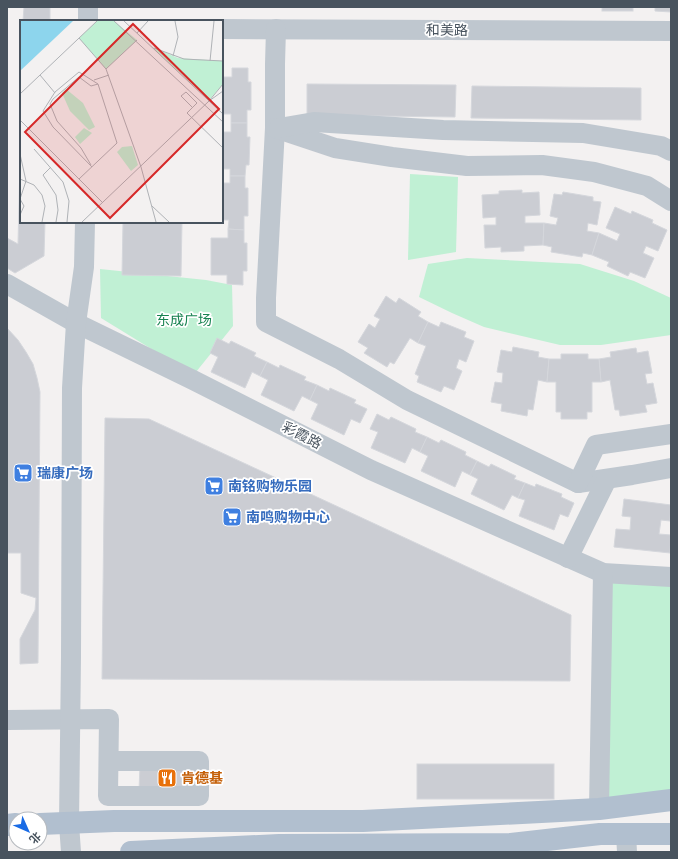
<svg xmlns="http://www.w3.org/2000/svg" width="678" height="859" font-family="'Alegreya Sans','Noto Sans SC',sans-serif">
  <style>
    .green { fill: #c0f0d4 }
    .building { fill: #cbcdd3; stroke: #d5d7dc }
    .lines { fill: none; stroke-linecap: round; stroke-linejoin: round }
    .minor { stroke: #bfc7cf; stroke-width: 20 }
    .major { stroke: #b1bfcf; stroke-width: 22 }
    .labels { text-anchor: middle; stroke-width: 3.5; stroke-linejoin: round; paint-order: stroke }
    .street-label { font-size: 14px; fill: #48535e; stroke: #fff }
    .park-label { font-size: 14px; fill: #178250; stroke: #fff }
    .shop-label { font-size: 14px; font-weight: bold; fill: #366cbe; stroke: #fff; text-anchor: start }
    .food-label { font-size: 14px; font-weight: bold; fill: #c56008; stroke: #fff; text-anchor: start }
    .inset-road { fill: none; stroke: #afb2b6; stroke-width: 1 }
    .view { fill: #d62828; fill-opacity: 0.15; stroke: #d62828; stroke-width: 2 }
    .inset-edge { fill: none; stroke: #48535e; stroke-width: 2 }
  </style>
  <rect width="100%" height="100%" fill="#f3f1f1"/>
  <g class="green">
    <polygon points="410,174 458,177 456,252 408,260"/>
    <polygon points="467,258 580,264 634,281 671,298 671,335 601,345 560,345 484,327 452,313 419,297 428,264"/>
    <polygon points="100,269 206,280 232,285 233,326 196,372 158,353 101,318"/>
    <polygon points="603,573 671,577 671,800 599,809"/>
  </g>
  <g class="building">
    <polygon points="24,7 50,7 50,21 23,21"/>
    <rect x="602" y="7" width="31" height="4"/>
    <polygon points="655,7 671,7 671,12 655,11"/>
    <polygon points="232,68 248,68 248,82 251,82 251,110 247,110 247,123 231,123 231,114 222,114 222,77 232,77"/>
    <polygon points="307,84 456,85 455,117 307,115"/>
    <polygon points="472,86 641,88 641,120 471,118"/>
    <polygon points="21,121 21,222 45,222 44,256 15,273 7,268 7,238 18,244"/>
    <polygon points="231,123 247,123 247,137 250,137 249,165 246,165 245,176 230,176 230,169 222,169 222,132 231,132"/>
    <polygon points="230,176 245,176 245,188 248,188 248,216 244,216 244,230 228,229 229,220 222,220 222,183 230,183"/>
    <polygon points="522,190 522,193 539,192 540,215 525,216 525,223 544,223 543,245 524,246 524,251 501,252 501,247 485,248 484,225 496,225 496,217 483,218 482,195 499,194 499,191"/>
    <polygon points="563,192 593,197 593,201 601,202 597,225 588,223 587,231 599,233 592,255 583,253 582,257 551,252 552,247 543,245 544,223 556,225 558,218 550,216 554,194 562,195"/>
    <polygon points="615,207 631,214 632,211 653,220 652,223 667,230 658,251 646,246 643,253 654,258 645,278 630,272 628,276 607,266 609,262 592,255 599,233 617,241 620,234 606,228"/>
    <polygon points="123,222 182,222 181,276 122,275"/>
    <polygon points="228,229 244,230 244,243 247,243 247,271 243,271 243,285 227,284 227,275 211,275 211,238 228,238"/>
    <polygon points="386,296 396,303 399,298 421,312 418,316 428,322 418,343 410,338 394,364 390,362 387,367 364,353 368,348 358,342 369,324 375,328 380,319 374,316"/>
    <polygon points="428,322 439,327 441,322 466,332 464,337 474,341 466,362 459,359 456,368 462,371 454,390 444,386 441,392 417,382 419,376 415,374 426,346 418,343"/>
    <polygon points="7,328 18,340 26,352 33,364 37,378 40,392 38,663 20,664 20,639 35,610 36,598 21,593 21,553 7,553"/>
    <polygon points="217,338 229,344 231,341 256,353 254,356 267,362 260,376 252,372 245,388 211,372 218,357 210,353"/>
    <polygon points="513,347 539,352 538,357 549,359 547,382 538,380 533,410 528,409 527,416 501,411 502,404 491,402 495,382 502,383 503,373 497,372 501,350 512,352"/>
    <polygon points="636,348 637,353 648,351 652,373 645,374 647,384 653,383 657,403 645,405 647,412 620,416 619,410 615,410 610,380 601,382 599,359 611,357 610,352"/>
    <polygon points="561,354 588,354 588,359 599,359 601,382 592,382 592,412 587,412 587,419 561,419 561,412 556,412 556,382 547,382 549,359 561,359"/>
    <polygon points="267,362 279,368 280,365 306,377 304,380 317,385 310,400 302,396 294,411 261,395 268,380 260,376"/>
    <polygon points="317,385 329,391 330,388 356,400 354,403 367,409 360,423 351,419 344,435 311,419 318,404 310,400"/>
    <polygon points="377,414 389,420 391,417 416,429 415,432 427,437 420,452 412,448 405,463 371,448 378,432 370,429"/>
    <polygon points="105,418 149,419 571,615 570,681 102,679"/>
    <polygon points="427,437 439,443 441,440 466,452 465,455 477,461 470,475 462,471 455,487 421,471 428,456 420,452"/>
    <polygon points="477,461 489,467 491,464 516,476 514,479 525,483 518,498 512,495 504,510 471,494 478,479 470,475"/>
    <polygon points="525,483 535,487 536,484 562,494 561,497 574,503 568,517 560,514 554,530 519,516 525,500 518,498"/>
    <polygon points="624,499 671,505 670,521 661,520 659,534 671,535 670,553 614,547 616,529 630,530 631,517 622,516"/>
    <rect x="417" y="764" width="137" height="35"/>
    <polygon points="140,765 194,766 194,791 139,791"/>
  </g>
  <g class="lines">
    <g class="minor">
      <polyline points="88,21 88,7"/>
      <polyline points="222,29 671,31"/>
      <polyline points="276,29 275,64 275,128 266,298 266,322 339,359 407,400 578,483 632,475 671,468"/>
      <polyline points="275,128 335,148 392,157 467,166 542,165 594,172 647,186 671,201"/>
      <polyline points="279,128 314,122 443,130 583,133 661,146 671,151"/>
      <polyline points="7,284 76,323 193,380 371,470 603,573 671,577"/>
      <polyline points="578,483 596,445 671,434"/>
      <polyline points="568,558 607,479"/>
      <polyline points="7,720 109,719 108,796 199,796 199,761 109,761"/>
      <polyline points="599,809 603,573"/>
      <polyline points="626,834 627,852"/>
      <polyline points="71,852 69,824 71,657 72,388 76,323 84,267 85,222"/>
    </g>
    <g class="major">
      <polyline points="40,824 114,821 363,821 599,809 671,800"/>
      <polyline points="7,825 16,824"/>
      <polyline points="131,852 279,845 511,844 600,834 671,834"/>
    </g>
  </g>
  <defs>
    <g id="supermarket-square" transform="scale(1)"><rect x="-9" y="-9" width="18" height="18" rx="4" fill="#3f7fe0" stroke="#fff"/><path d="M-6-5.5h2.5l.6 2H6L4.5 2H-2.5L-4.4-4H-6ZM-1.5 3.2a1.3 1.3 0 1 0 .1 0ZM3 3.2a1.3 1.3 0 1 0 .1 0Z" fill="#fff"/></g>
    <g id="restaurant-square" transform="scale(1)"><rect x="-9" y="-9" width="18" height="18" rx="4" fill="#e8710a" stroke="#fff"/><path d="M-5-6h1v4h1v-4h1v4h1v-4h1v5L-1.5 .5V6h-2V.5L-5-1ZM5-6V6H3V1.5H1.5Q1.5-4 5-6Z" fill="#fff"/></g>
  </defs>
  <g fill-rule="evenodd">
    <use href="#supermarket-square" x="23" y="473"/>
    <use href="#supermarket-square" x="214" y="486"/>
    <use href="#supermarket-square" x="232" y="517"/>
    <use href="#restaurant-square" x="167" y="778"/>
  </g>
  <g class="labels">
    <g class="street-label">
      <text x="447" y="35">和美路</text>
      <text transform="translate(302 435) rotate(27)" y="5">彩霞路</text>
    </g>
    <g class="park-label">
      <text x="184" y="325">东成广场</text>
    </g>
    <g class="shop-label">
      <text x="37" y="478">瑞康广场</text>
      <text x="228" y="491">南铭购物乐园</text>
      <text x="246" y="522">南鸣购物中心</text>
    </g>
    <g class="food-label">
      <text x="181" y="783">肯德基</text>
    </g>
  </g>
  <g transform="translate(20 20)">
    <rect width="203" height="203" fill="#f3f1f1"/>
    <path d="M77 1H94L117 20 86 49 59 18ZM132 27 158 38 203 41V64L189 80ZM46 69 63 83 75 107 69 110 50 91 42 73ZM64 108 72 113 60 124 55 117ZM112 126 118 145 111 151 97 132 102 127Z" fill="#c0f0d4"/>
    <path d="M0 1H53L0 51Z" fill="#8dd5ed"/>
    <path class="inset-road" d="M94 1 203 102M104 1 203 94M117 13 128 1M59 18 86 49 121 147 136 202M134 28 164 39 203 41M153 36 158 17 155 1M190 41 194 1M86 49 117 20M20 55 35 73M74 60 89 55M0 74 77 1M189 81 203 64M189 81 203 71M173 88 161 76 166 72 177 83 167 93 203 128M0 100 83 183M14 129 43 162 49 181 47 202M0 134 6 161 0 179M71 145 61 128 37 101 30 84 33 79 59 57 71 66 78 64M31 147 23 155 36 175 38 190 36 202M0 159 14 165 22 175 25 186 22 202M59 159 97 123 78 64 59 52 35 72 23 91 33 107 72 147M132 186 149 202M0 195 4 186 0 179M62 202 189 81"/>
    <path class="view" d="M113 4 199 89 90 198 5 112Z"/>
    <rect width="203" height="203" class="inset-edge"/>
  </g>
  <rect width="678" height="859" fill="none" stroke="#48535e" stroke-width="16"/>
  <g transform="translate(28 831) rotate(135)"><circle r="19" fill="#ffffff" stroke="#b6babf"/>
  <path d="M0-3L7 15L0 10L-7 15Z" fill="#196be5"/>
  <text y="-6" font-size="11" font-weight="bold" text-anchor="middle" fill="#48535e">北</text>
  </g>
</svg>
